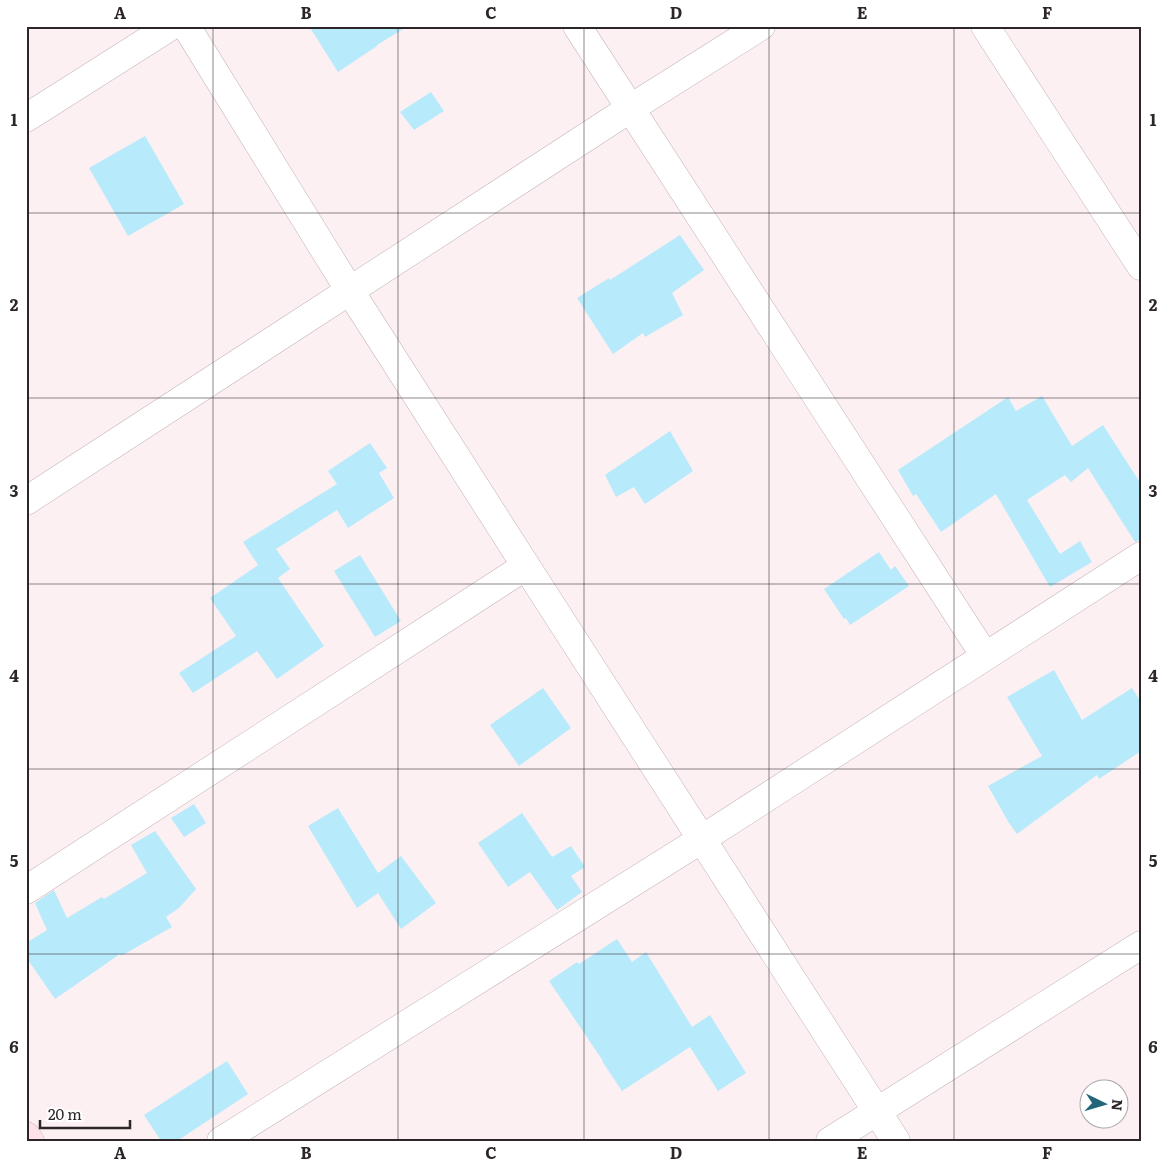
<svg xmlns="http://www.w3.org/2000/svg" width="1167" height="1167" font-family="Literata,serif">
  <style>
    .building { fill: #b7eafb }
    .lines { fill: none; stroke-linecap: round; stroke-linejoin: round }
    .street-casing { stroke: #c5b6ba; stroke-width: 29 }
    .secondary-casing { stroke: #c5b6ba; stroke-width: 29 }
    .street { stroke: #fff; stroke-width: 28 }
    .secondary { stroke: #ffe1ea; stroke-width: 28 }
    .grid { fill: none; stroke: #2c2628; stroke-width: 1; stroke-opacity: 0.55 }
    .neatline { fill: none; stroke: #2c2628; stroke-width: 2 }
    .grid-label { font-size: 16px; text-anchor: middle; font-weight: bold; fill: #2c2628 }
  </style>
  <rect width="100%" height="100%" fill="#fdf0f3"/>
  <g class="building">
    <polygon points="309,26 408,26 377,45 377,46 338,72"/>
    <polygon points="431,92 444,111 414,130 400,112"/>
    <polygon points="145,136 184,204 128,236 89,168"/>
    <polygon points="680,235 704,270 672,293 683,315 645,337 643,333 613,354 577,298 609,278 610,280"/>
    <polygon points="1042,396 1072,446 1103,425 1141,484 1141,540 1135,542 1088,468 1071,482 1065,475 1027,500 1060,554 1080,541 1092,562 1050,587 996,494 941,532 916,494 913,496 898,470 1008,397 1016,411"/>
    <polygon points="670,431 693,471 645,504 634,487 616,497 605,475"/>
    <polygon points="370,443 387,468 379,473 394,498 348,528 337,510 276,549 290,569 278,578 324,646 277,679 257,651 193,693 179,673 236,636 210,598 258,565 243,542 337,484 328,471"/>
    <polygon points="879,552 891,570 895,566 909,586 850,625 846,618 844,619 824,589"/>
    <polygon points="360,555 401,621 375,637 334,571"/>
    <polygon points="1054,670 1082,720 1132,688 1141,702 1141,751 1099,779 1097,775 1017,834 1009,823 988,786 1042,756 1007,697"/>
    <polygon points="543,688 571,728 519,766 490,725"/>
    <polygon points="194,804 206,823 184,837 171,818"/>
    <polygon points="338,808 378,873 401,856 436,903 401,929 378,893 357,908 308,826"/>
    <polygon points="522,813 552,857 571,846 585,867 571,876 582,892 557,910 530,872 508,887 478,843"/>
    <polygon points="155,831 196,889 179,908 166,917 172,927 121,956 120,954 55,999 26,957 26,943 47,930 35,903 54,890 67,918 102,897 104,899 147,873 131,845"/>
    <polygon points="617,939 632,962 646,952 692,1027 710,1015 746,1073 718,1091 690,1047 622,1091 602,1061 603,1061 549,981 577,962 579,964"/>
    <polygon points="227,1061 248,1094 177,1141 161,1141 144,1115"/>
  </g>
  <g class="lines">
    <g class="street-casing">
      <g id="street">
        <polyline points="186,26 350,291 526,566 896,1141"/>
        <polyline points="577,26 985,656"/>
        <polyline points="985,26 1141,266"/>
        <polyline points="26,118 171,26"/>
        <polyline points="26,501 631,108 761,26"/>
        <polyline points="26,890 526,566"/>
        <polyline points="221,1141 702,839 1141,556"/>
        <polyline points="830,1141 1141,945"/>
      </g>
    </g>
    <g class="secondary-casing">
      <polyline id="secondary" points="26,1136 30,1141"/>
    </g>
    <use href="#street" class="street"/>
    <use href="#secondary" class="secondary"/>
  </g>
  <path class="grid" d="M213 26V1141M398 26V1141M584 26V1141M769 26V1141M954 26V1141M26 213H1141M26 398H1141M26 584H1141M26 769H1141M26 954H1141"/>
  <rect width="1167" height="1167" fill="none" stroke="#ffffff" stroke-width="55"/>
  <g transform="translate(1104 1104) rotate(95)"><circle r="24" fill="#ffffff" stroke="#aba8a9"/>
  <path d="M0-4L9 19L0 12L-9 19Z" fill="#246679"/>
  <text y="-8" font-size="14" font-weight="bold" text-anchor="middle" fill="#2c2628">N</text>
  </g>
  <path d="M40 1120v8h90v-8" fill="none" stroke="#2c2628" stroke-width="2.5"/>
  <text x="48" y="1120" font-size="15" fill="#2c2628" stroke="#ffffff" stroke-width="4" paint-order="stroke">20 m</text>
  <rect x="28" y="28" width="1112" height="1112" class="neatline"/>
  <g class="grid-label">
    <text x="120" y="19">A</text>
    <text x="306" y="19">B</text>
    <text x="491" y="19">C</text>
    <text x="676" y="19">D</text>
    <text x="862" y="19">E</text>
    <text x="1047" y="19">F</text>
    <text x="14" y="126">1</text>
    <text x="1153" y="126">1</text>
    <text x="14" y="311">2</text>
    <text x="1153" y="311">2</text>
    <text x="14" y="497">3</text>
    <text x="1153" y="497">3</text>
    <text x="14" y="682">4</text>
    <text x="1153" y="682">4</text>
    <text x="14" y="867">5</text>
    <text x="1153" y="867">5</text>
    <text x="14" y="1053">6</text>
    <text x="1153" y="1053">6</text>
    <text x="120" y="1159">A</text>
    <text x="306" y="1159">B</text>
    <text x="491" y="1159">C</text>
    <text x="676" y="1159">D</text>
    <text x="862" y="1159">E</text>
    <text x="1047" y="1159">F</text>
  </g>
</svg>
